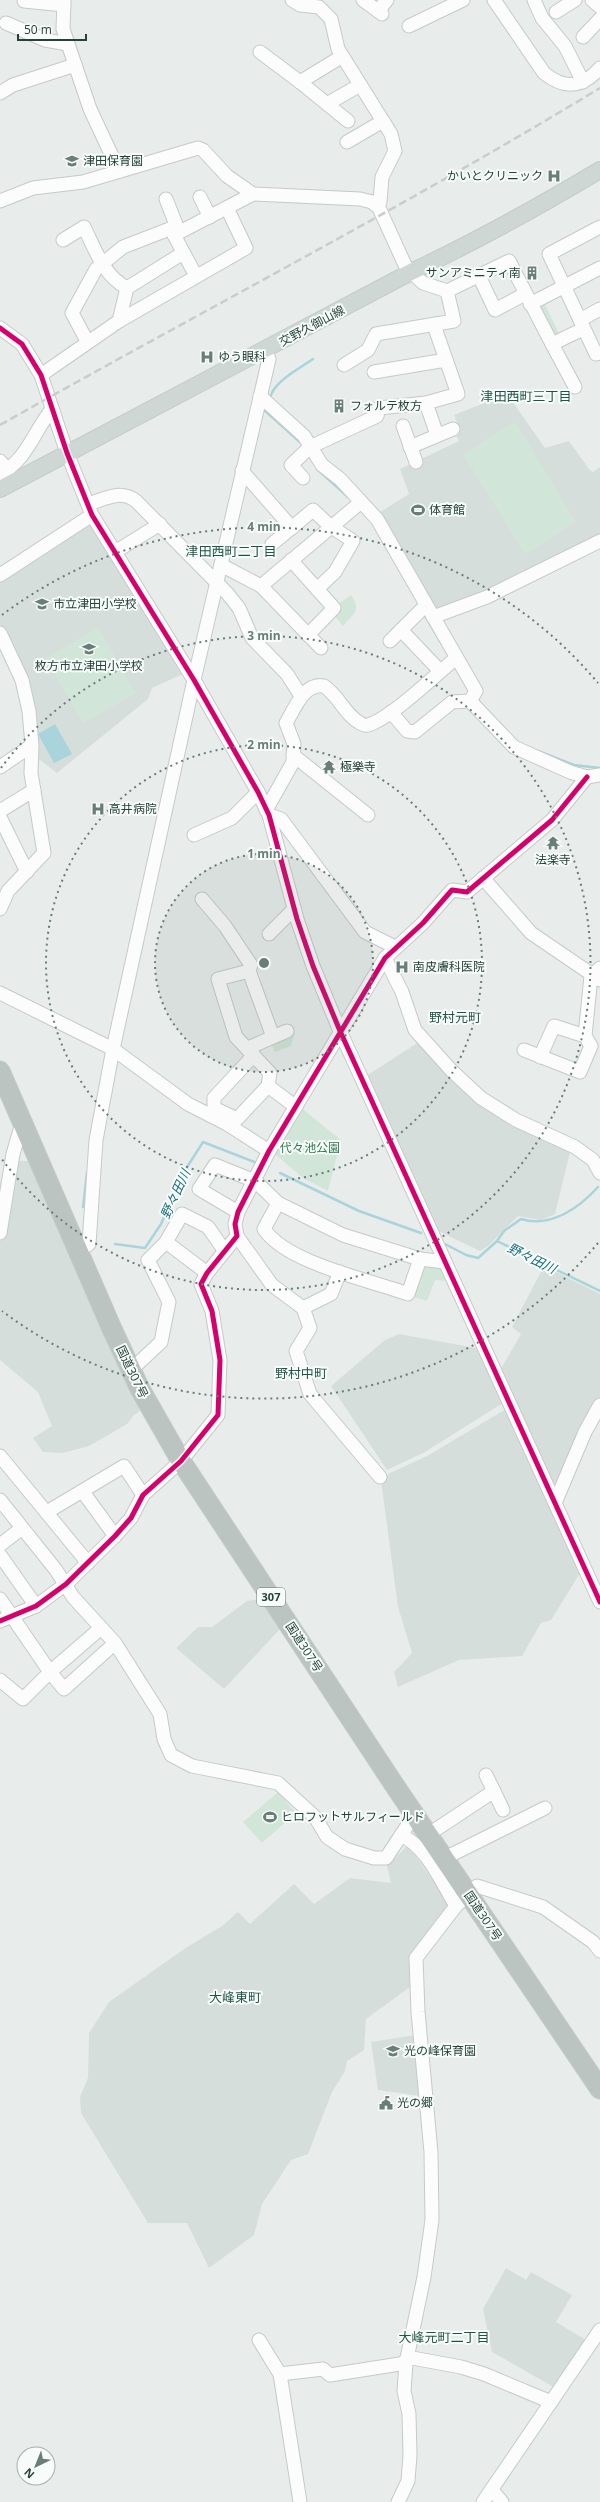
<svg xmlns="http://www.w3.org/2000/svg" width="600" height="2502" font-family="'Open Sans','Noto Sans JP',sans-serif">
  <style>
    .built { fill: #d6dedb }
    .green { fill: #d1e6d8 }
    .water { fill: #a9d4db }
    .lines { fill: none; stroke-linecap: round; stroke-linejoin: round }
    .stream { stroke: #a9d4db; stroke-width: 2.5 }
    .minor-casing { stroke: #c5cac8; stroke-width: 15 }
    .major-casing { stroke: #c3ccc9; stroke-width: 18 }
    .highway-casing { stroke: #c3ccc9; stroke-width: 21 }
    .minor { stroke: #fcfcfc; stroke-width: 13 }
    .major { stroke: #cfd7d5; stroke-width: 16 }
    .highway { stroke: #bcc4c2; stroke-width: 19 }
    .rail { stroke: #c9cdcc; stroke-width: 2.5; stroke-dasharray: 8 4; stroke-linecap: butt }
    .cycleway-casing { stroke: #f7fbf9; stroke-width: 8 }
    .cycleway { stroke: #d6006c; stroke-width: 5 }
    .ring { fill: none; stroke: #697e78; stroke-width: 2; stroke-dasharray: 2 4 }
    .labels { text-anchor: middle; stroke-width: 4; stroke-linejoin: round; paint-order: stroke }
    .shield { fill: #f7fbf9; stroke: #637a73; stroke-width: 1 }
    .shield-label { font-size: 11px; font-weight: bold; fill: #24423a }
    .poi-label { font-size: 12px; fill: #24423a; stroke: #f7fbf9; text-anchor: start }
    .street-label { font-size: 12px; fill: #24423a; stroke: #f7fbf9 }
    .park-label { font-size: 12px; fill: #2d7a4b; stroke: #f7fbf9 }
    .neighbourhood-label { font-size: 13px; fill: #1f5548; stroke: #f7fbf9 }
    .water-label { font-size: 13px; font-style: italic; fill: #1c6f80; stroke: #f7fbf9 }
    .centre { fill: #697e78; stroke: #f7fbf9; stroke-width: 2 }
    .ring-label { font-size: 12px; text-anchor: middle; font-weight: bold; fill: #697e78; stroke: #f7fbf9; stroke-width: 4; stroke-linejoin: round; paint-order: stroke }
  </style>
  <rect width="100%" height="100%" fill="#e8edeb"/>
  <g class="built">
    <polygon points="510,398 545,448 569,441 589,469 593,472 600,467 600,541 433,617 374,516 409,494 400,469 459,441 453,429 459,426 454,415 484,403"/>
    <polygon points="88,520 183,674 152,688 148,699 57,773 35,756 25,680 0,624 0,579"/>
    <polygon points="419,1042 472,1095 571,1148 555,1214 541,1220 518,1216 488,1246 480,1251 438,1231 366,1076"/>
    <polygon points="15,1161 29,1161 140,1411 134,1415 127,1424 89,1446 63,1453 43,1452 33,1438 52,1426 38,1392 0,1360 0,1240 5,1228"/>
    <polygon points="544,1266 600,1294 600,1397 561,1472 560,1480 552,1484 499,1372 521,1334 512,1327"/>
    <polygon points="399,1334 476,1348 503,1403 425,1452 387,1470 331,1386 385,1340"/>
    <polygon points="506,1409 582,1570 551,1620 541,1623 522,1656 459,1660 398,1687 394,1672 412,1653 398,1607 381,1481 390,1473 427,1456"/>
    <polygon points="259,1599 281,1628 224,1689 176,1648 198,1627 212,1627 247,1601"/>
    <polygon points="408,1845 450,1905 412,1953 414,1984 366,2019 364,2050 347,2061 345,2071 332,2092 308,2154 291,2160 262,2204 254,2235 209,2268 187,2223 148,2223 81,2113 80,2097 88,2078 89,2033 109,2002 184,1949 222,1926 238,1912 250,1924 294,1884 314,1904 350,1878 391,1883 387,1866"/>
    <polygon points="416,2035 421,2096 378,2090 371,2042"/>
    <polygon points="506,2268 526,2280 531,2272 572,2295 556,2322 586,2340 557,2389 492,2352 483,2309"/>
  </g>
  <g class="green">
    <polygon points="542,298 562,340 552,344 530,304"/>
    <polygon points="515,422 576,522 525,554 463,454"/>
    <path d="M351 595C362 611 354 613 343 626L334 615 337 605Z"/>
    <polygon points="98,628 136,693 83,723 46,658"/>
    <polygon points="295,1033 291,1046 275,1052 271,1044"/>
    <polygon points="300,1107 341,1140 328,1191 303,1178 275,1154"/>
    <polygon points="422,1264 443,1265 447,1281 435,1280 427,1301 411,1296"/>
    <polygon points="278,1792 296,1813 262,1843 243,1822"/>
  </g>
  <polygon class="water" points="55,724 72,754 54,763 38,734"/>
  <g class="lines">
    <g class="stream">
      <path d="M270 398C274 381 299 369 313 359"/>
      <polyline points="263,409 301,443"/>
      <polyline points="317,469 348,497"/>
      <polyline points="424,614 442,644"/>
      <polyline points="538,751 574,765 600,768"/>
      <polyline points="280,1173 359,1211 421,1233"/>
      <polyline points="83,1207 87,1173"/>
      <polyline points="497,1241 600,1291"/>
      <polyline points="115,1244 145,1248 161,1224 182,1175 203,1142 257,1163"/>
      <path d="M445 1244 466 1255 478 1258 497 1241 504 1231 521 1219C551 1228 579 1208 598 1187"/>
    </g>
    <g class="minor-casing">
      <g id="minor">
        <polyline points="64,0 63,29 90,109 119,171"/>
        <polyline points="292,0 300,5 319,7 331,19 338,49 391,134 395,151 382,177 380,202 372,202"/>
        <polyline points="363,0 382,14"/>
        <path d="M494 0 544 73C565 90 582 88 600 68"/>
        <polyline points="534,0 542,18 565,46 583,82"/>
        <polyline points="592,0 600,7"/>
        <polyline points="24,1 64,5"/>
        <polyline points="378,11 387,0"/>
        <polyline points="556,12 575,0"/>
        <polyline points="6,23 45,40 68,44"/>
        <polyline points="409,26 463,0"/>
        <polyline points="583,37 600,19"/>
        <polyline points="260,52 300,82 348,121"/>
        <polyline points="300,82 341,57"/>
        <polyline points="0,93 13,85 75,65"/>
        <polyline points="327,104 360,85"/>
        <polyline points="347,142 383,121"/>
        <polyline points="200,197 210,217"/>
        <polyline points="166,199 179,232"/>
        <polyline points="0,201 33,188 83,182 198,148 203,150 227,176 253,194 360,199 372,202 379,208 405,265 411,272 423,283 447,291 509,261 552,344 583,329"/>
        <polyline points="600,227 549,254 596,354 600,353"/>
        <path d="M63 240 84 227C96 251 103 275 127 288"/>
        <polyline points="196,276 174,235 253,194"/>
        <polyline points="479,276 495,310 525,294"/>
        <polyline points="530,304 600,268"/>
        <polyline points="580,320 600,309"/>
        <polyline points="119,321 127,288 183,253"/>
        <polyline points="0,328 22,344 41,375 67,453 92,515 194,680 258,792 269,815 297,919 313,966 340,1031 600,1602"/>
        <polyline points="87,341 72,313 96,269 123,247 172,228 174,235"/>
        <polyline points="552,344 575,387"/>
        <polyline points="344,365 368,350 376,334 454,321 447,291"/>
        <polyline points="374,372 446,360"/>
        <polyline points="41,375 119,321 246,248 227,208"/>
        <polyline points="260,396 304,436 322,465 340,479 377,519 476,691 470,701 514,747 570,772 587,777 600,775"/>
        <polyline points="426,403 437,435"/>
        <polyline points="403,426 416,462"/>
        <polyline points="410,447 453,429"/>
        <polyline points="0,461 8,470"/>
        <polyline points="242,471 292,528"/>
        <path d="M0 474C27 460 34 431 52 409"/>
        <polyline points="303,478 291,465 310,447 377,416 379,408 426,403 458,394 436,331 436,324"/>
        <path d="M88 504C105 499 120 489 136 501L227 593 239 608 252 638 287 674 301 696"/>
        <polyline points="272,544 313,510 330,526 353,541 335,572 317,589"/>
        <polyline points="115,552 160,524"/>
        <polyline points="291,560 334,608 308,635"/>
        <polyline points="221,565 261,586 321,648"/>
        <polyline points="0,575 92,515"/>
        <polyline points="261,586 361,502"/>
        <polyline points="433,617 487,597 600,541"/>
        <polyline points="401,630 440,671"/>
        <polyline points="0,633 22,680 29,711 32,745 31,773 44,853 8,891 0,909"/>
        <polyline points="390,641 426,605"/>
        <polyline points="391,712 407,731 415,732 452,702 470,701"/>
        <polyline points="293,755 368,815"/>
        <polyline points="0,767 28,748"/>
        <path d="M266 810 293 762 294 744 286 723C294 710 304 682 324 686 339 696 345 715 360 723 362 724 365 726 368 725 390 719 437 674 456 658"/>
        <polyline points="0,811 34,790"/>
        <polyline points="269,815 281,819 365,932 395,947"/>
        <polyline points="0,817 27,872"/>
        <polyline points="194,835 232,818 258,792"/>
        <polyline points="483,878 531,933 600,980"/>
        <polyline points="202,899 225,926 251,965 249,971"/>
        <polyline points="269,934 294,909"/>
        <polyline points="385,958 402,992 415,1030 452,1071 481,1098 516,1120 575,1147 593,1160 600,1173"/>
        <polyline points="0,993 113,1049 188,1104 227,1124 269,1151"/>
        <polyline points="287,1031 273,1037 249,971 218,979 236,1037 270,1073 268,1086 296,1107"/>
        <polyline points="248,1048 273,1037"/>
        <polyline points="524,1050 580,1072 591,1046 585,1036 591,976 600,968"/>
        <polyline points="254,1055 214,1098 214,1108 237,1119 268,1086"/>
        <polyline points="540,1057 554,1026 585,1036"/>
        <path d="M238 1212 199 1189 215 1165 255 1181 278 1203 343 1235 420 1259 408 1294C370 1280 286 1263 264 1229L278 1203"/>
        <polyline points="0,1233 13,1154 22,1123"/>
        <polyline points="237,1236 272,1285 303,1308 310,1328 296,1351 310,1394 380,1477"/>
        <polyline points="166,1242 182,1214 208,1227 224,1250"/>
        <polyline points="78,1252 89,1244 96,1140 113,1049 194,680 269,359 266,350"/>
        <polyline points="420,1259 445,1262"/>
        <polyline points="303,1308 331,1294 340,1272"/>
        <polyline points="131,1370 161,1342 169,1302 148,1260 166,1242 207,1273"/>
        <polyline points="0,1456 88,1563"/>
        <polyline points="83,1492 115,1536"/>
        <polyline points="0,1500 56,1570 73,1597 115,1643 160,1714 164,1739 171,1755 192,1766 278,1783 315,1817 327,1837 345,1849 374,1858 386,1858 415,1814"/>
        <polyline points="555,1503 585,1432 600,1405"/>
        <polyline points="47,1512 124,1466 143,1495"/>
        <polyline points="0,1545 22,1528"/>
        <polyline points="0,1555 36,1606"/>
        <polyline points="0,1599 50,1672 23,1699 0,1680"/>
        <polyline points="0,1621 36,1606 66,1584 115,1536 131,1518 143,1495 181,1461 218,1415 220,1360 212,1311 201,1284 207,1273 237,1236 235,1224 238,1212 269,1151 385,958 423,923 452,890 467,892 552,820 587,777"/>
        <polyline points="101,1628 50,1672 64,1689 115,1643"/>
        <polyline points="486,1775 503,1810"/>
        <polyline points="429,1834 494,1791"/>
        <path d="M401 1835C427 1847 442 1883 456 1906"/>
        <polyline points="445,1858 545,1808"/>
        <polyline points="259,2340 280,2374 323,2369 330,2375 406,2363"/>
        <polyline points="407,2357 461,2367 484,2374 551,2402"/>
        <polyline points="280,2374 300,2502"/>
        <polyline points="493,2491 502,2502"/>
        <polyline points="398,2502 408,2481 410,2455 409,2414 404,2391 406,2363 424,2277 432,2220 431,2152 418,2012 416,1958 456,1906 477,1886 543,1907 593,1942 600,1951"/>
        <polyline points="483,2502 600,2330"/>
      </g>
    </g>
    <g class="major-casing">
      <path id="major" d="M0 489 411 272C477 241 538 207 600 170"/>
    </g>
    <g class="highway-casing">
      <polyline id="highway" points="0,1071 112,1329 140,1389 181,1461 393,1783 600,2089"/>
    </g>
    <use href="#minor" class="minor"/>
    <use href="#major" class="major"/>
    <use href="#highway" class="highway"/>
    <path class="rail" d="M0 425C200 312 404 207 600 88"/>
    <g class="cycleway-casing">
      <g id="cycleway">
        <polyline points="0,328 22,344 41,375 67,453 92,515 194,680 258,792 269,815 297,919 313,966 340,1031 600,1602"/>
        <polyline points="0,1621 36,1606 66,1584 115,1536 131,1518 143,1495 181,1461 218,1415 220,1360 212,1311 201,1284 207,1273 237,1236 235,1224 238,1212 269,1151 385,958 423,923 452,890 467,892 552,820 587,777"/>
      </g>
    </g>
    <use href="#cycleway" class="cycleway"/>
  </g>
  <circle cx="264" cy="963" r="109" fill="#697e78" fill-opacity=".12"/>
  <g class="ring">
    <circle cx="264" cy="963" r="109"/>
    <circle cx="264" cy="963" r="218"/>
    <path d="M1 768A327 327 0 1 1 1 1158"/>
    <path d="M598 1243A436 436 0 0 1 2 1311M2 615A436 436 0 0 1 598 683"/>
  </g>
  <defs>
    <g id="school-bare" transform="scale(1.08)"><path d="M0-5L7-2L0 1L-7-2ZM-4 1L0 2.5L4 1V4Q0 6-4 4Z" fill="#697e78" stroke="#f7fbf9" stroke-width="2.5" paint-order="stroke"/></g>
    <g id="hospital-bare" transform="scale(1.08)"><path d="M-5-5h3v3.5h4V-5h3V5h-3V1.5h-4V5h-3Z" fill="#697e78" stroke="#f7fbf9" stroke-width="2.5" paint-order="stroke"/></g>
    <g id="building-bare" transform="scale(1.08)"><path d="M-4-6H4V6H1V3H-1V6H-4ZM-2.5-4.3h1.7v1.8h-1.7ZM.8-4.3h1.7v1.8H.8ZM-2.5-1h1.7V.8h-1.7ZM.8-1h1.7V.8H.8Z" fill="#697e78" stroke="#f7fbf9" stroke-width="2.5" paint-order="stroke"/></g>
    <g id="stadium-bare" transform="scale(1.08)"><path d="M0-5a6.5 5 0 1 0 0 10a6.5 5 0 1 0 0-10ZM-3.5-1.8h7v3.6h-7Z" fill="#697e78" stroke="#f7fbf9" stroke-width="2.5" paint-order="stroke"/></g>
    <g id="temple-bare" transform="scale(1.08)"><path d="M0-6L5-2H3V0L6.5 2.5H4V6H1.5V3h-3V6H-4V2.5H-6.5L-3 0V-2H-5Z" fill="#697e78" stroke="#f7fbf9" stroke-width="2.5" paint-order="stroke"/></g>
    <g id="civic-bare" transform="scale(1.08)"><path d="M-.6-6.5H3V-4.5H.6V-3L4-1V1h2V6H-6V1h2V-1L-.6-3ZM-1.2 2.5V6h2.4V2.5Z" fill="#697e78" stroke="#f7fbf9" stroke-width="2.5" paint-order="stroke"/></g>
  </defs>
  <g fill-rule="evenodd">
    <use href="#school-bare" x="72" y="161"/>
    <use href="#hospital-bare" x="554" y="176"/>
    <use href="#building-bare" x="532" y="273"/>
    <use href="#hospital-bare" x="207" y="357"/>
    <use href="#building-bare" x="339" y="406"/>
    <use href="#stadium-bare" x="418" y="510"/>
    <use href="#school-bare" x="42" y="604"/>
    <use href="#school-bare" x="89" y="649"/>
    <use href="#temple-bare" x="329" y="767"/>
    <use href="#hospital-bare" x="98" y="809"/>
    <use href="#temple-bare" x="553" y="843"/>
    <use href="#hospital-bare" x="402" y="967"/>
    <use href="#stadium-bare" x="270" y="1817"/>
    <use href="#school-bare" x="393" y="2051"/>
    <use href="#civic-bare" x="386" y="2103"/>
  </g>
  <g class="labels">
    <rect class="shield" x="257" y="1588" width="28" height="18" rx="3"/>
    <g class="shield-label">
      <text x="271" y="1601">307</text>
    </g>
    <g class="poi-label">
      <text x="83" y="165">津田保育園</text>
      <text x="543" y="180" text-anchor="end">かいとクリニック</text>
      <text x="521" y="277" text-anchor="end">サンアミニティ南</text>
      <text x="218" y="361">ゆう眼科</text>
      <text x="350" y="410">フォルテ枚方</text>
      <text x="429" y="514">体育館</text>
      <text x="53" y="608">市立津田小学校</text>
      <text x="89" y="670" text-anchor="middle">枚方市立津田小学校</text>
      <text x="340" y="771">極樂寺</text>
      <text x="109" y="813">高井病院</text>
      <text x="553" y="864" text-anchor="middle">法楽寺</text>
      <text x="413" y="971">南皮膚科医院</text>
      <text x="281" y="1821">ヒロフットサルフィールド</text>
      <text x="404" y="2055">光の峰保育園</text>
      <text x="397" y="2107">光の郷</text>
    </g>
    <g class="street-label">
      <text transform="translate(312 326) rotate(-28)" y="4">交野久御山線</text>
      <text transform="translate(132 1372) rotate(64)" y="4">国道307号</text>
      <text transform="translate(304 1647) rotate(57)" y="4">国道307号</text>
      <text transform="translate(483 1916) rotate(56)" y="4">国道307号</text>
    </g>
    <g class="park-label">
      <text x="310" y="1152">代々池公園</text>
    </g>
    <g class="neighbourhood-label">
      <text x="526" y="401">津田西町三丁目</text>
      <text x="231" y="556">津田西町二丁目</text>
      <text x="455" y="1022">野村元町</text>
      <text x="301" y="1378">野村中町</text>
      <text x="235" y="2002">大峰東町</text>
      <text x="444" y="2342">大峰元町二丁目</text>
    </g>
    <g class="water-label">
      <text transform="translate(175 1194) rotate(-65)" y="5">野々田川</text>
      <text transform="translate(532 1258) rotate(26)" y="5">野々田川</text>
    </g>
  </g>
  <circle cx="264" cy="963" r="6" class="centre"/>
  <g class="ring-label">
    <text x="264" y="531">4 min</text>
    <text x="264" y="640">3 min</text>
    <text x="264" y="749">2 min</text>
    <text x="264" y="858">1 min</text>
  </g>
  <g transform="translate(36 2466) rotate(223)"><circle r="19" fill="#f7fbf9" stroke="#a3b1ad"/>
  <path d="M0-3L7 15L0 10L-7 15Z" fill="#697e78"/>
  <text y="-6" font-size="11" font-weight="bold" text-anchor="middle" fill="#24423a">N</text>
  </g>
  <path d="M18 34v6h68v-6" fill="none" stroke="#24423a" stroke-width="2"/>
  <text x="24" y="34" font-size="12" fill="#24423a" stroke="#f7fbf9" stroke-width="3" paint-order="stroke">50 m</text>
</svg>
